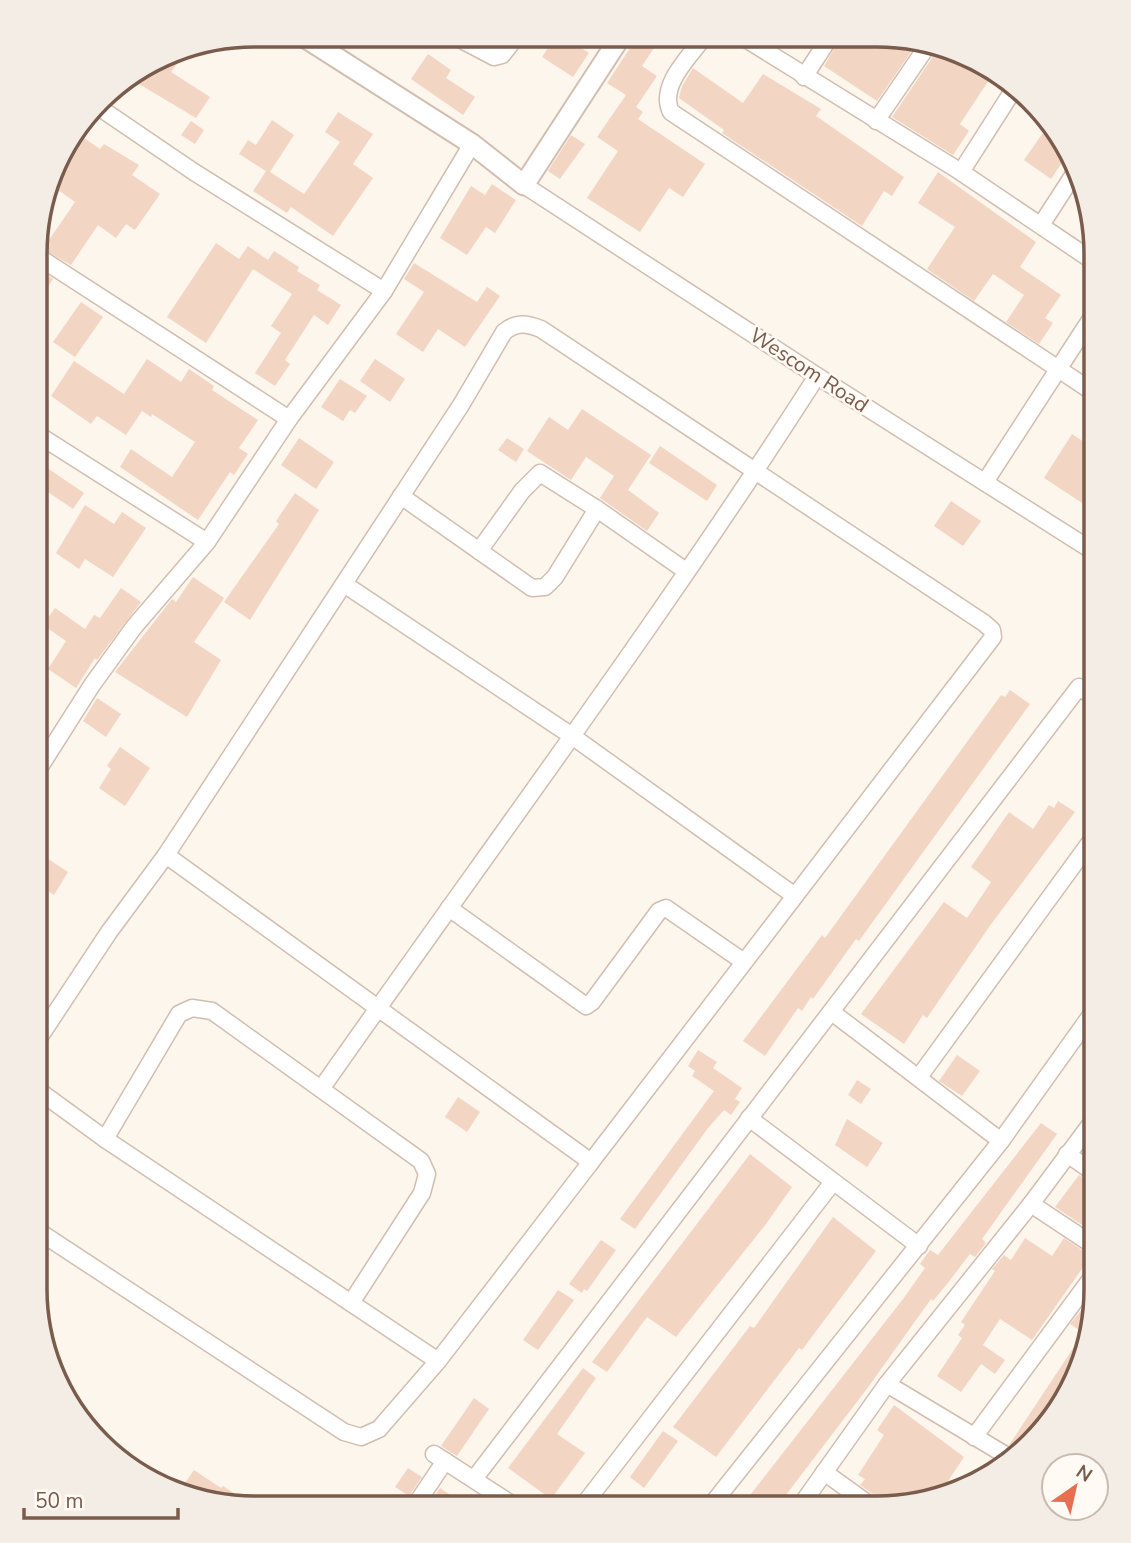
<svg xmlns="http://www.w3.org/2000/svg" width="1131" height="1543" font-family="'Nunito Sans',sans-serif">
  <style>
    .building { fill: #f3d5c3 }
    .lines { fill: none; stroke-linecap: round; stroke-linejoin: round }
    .minor-casing { stroke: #d1beb0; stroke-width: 19 }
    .tertiary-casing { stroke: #d1beb0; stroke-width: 23 }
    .minor { stroke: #fff; stroke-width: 16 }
    .tertiary { stroke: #fff; stroke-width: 19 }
    .labels { text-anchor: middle; stroke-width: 5; stroke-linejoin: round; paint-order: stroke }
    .street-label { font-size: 21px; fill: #7a5c4d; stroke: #fffaf3 }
    .rim { fill: none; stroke: #7a5c4d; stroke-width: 3.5 }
  </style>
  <rect width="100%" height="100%" fill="#fdf6ec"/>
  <g class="building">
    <polygon points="556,36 563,36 589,53 573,77 542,57"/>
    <polygon points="638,36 662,36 642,66 657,76 636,107 643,112 638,119 705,164 683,197 669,188 640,232 587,198 618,151 597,137 626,95 607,83"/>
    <polygon points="841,37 906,37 918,42 877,101 824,66"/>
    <polygon points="190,46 171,72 210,97 196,118 129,78"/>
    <polygon points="936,52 956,65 961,58 995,71 960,124 969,131 953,155 892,117"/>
    <polygon points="428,54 451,70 446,78 475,97 463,115 411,79"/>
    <polygon points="693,68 743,103 763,74 821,109 816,116 904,177 892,196 884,191 862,226 722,133 724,130 679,98 682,86"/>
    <polygon points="338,112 373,134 353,164 373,178 333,236 291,207 287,213 253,191 266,171 239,154 248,140 256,145 272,120 294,135 270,172 304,194 340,142 325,132"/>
    <polygon points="191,121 204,130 195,144 181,135"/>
    <polygon points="1047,127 1069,152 1051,179 1024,160"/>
    <polygon points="75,132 100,149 104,144 139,165 132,175 160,194 135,230 126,224 116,238 98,225 71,265 37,246 37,239 47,243 75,202 51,185 63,148"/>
    <polygon points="571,135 585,144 560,179 548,171"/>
    <polygon points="938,172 1036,242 1020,267 1061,295 1045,318 1053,323 1039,344 1006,322 1024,295 993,274 974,301 927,269 955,227 918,203"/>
    <polygon points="492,184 516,200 495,233 486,227 467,255 440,238 471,186 485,195"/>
    <polygon points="216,243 239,259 248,246 268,260 274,251 299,267 297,271 320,285 317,290 341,305 328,325 314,315 285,360 290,364 275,386 255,373 281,333 271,326 292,294 253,269 206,343 167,317"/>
    <polygon points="414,263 477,302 487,287 500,296 465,347 438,329 423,352 396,334 424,292 404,279"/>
    <polygon points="37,268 53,279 37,304"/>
    <polygon points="81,302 103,317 75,357 53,342"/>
    <polygon points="147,359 181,382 189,369 214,386 212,390 258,420 239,448 248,454 234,475 230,472 198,520 120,467 131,449 172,477 195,442 152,414 151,417 142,411 126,435 97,416 91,424 51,396 74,361 124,394"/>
    <polygon points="375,359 405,379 390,402 360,381"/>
    <polygon points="340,379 367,396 355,413 350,410 343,421 321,407"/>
    <polygon points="582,409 651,455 628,490 659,513 647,531 600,498 614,476 586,457 571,480 527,451 549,417 568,430"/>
    <polygon points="1072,434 1096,450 1096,512 1044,478"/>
    <polygon points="299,438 334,462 316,489 281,465"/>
    <polygon points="507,438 524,449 516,462 498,450"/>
    <polygon points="660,446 717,485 707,501 649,463"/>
    <polygon points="37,461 84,493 73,509 36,484"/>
    <polygon points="295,493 319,510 250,620 224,602 279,524 276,521"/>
    <polygon points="951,501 981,521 963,546 934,526"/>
    <polygon points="85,505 114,524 122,512 146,528 113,577 85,559 79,569 56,553"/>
    <polygon points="193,577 224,598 194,642 221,660 187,717 115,672 172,599 176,602"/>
    <polygon points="121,588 141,602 97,660 95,658 76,688 48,669 66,641 43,625 55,608 85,629 94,615 100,618"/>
    <polygon points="1010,690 1030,704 859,941 856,939 813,999 811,997 802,1011 798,1008 765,1056 743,1041 822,935 825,938 1001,695 1005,697"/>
    <polygon points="97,698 121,714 106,737 83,721"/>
    <polygon points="120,747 150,768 125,806 99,788 111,769 107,766"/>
    <polygon points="1058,801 1075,812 989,927 927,1018 923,1015 904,1044 861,1014 944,902 967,918 991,882 971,867 1009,812 1033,829 1049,805 1054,808"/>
    <polygon points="36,851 68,872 54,895 36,883"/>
    <polygon points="698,1050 717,1062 713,1068 742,1088 735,1099 740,1102 731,1115 724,1110 708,1128 635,1229 620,1219 714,1091 692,1076 695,1071 688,1066"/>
    <polygon points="957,1055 980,1071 962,1096 939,1081"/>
    <polygon points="857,1080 871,1089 861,1104 848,1095"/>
    <polygon points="458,1097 480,1112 467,1132 445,1117"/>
    <polygon points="847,1119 883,1143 867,1167 835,1145"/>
    <polygon points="1041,1123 1057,1134 982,1239 986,1243 975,1257 970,1254 947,1284 933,1301 931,1299 869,1386 776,1508 740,1508 903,1299 925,1268 920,1264 930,1250 938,1255"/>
    <polygon points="750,1154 792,1187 766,1224 676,1337 647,1317 607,1372 592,1362"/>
    <polygon points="1079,1175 1096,1184 1096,1234 1055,1207"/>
    <polygon points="833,1217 876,1251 802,1350 799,1348 716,1457 673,1427 750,1326 754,1328"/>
    <polygon points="1025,1238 1052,1256 1064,1238 1091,1256 1032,1340 1000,1319 983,1345 1005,1360 995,1374 981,1364 961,1392 937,1376 962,1338 958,1335 965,1325 961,1322 995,1271 992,1269 1004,1255 1011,1260"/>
    <polygon points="601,1240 616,1250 587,1291 584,1289 582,1293 569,1284"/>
    <polygon points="558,1290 574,1300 538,1350 523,1340"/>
    <polygon points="1083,1308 1092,1314 1085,1334 1070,1324"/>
    <polygon points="1076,1344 1081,1346 1059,1411 1015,1449 1009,1445"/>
    <polygon points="583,1368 596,1378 557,1434 585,1453 551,1499 508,1468"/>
    <polygon points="474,1398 489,1409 457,1456 441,1446"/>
    <polygon points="894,1405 964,1457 940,1493 884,1506 880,1499 860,1485 865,1479 858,1475 884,1435 877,1430"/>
    <polygon points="663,1431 678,1441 644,1488 630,1477"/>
    <polygon points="408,1468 422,1477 409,1496 395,1487"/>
    <polygon points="194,1470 221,1488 223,1486 253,1506 226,1506 181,1489"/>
    <polygon points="440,1488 468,1507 427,1507"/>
  </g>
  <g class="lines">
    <g class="minor-casing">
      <g id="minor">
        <polyline points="454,36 494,57 502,55 517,36"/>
        <path d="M705 36C690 56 658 86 671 112L1096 394"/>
        <polyline points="741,36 961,172 1096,263"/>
        <polyline points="804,77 830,37"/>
        <polyline points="97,106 194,172 384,291"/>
        <polyline points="876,121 928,45"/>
        <polyline points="961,172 1014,89"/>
        <polyline points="524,185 817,376 1096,553"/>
        <polyline points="1041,225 1076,171"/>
        <polyline points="37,256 289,419"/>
        <polyline points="37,434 207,542"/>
        <polyline points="985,482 1096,311"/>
        <polyline points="401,496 532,588 545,587 555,577 597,509 686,571"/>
        <polyline points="479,551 522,491 540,473 597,509"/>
        <polyline points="36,773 92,685 134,627 207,542 289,419 384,291 472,144"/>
        <polyline points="166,855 591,1162 795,896"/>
        <polyline points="449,908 586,1006 592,1002 659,911 666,908 744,962"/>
        <polyline points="833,1013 1001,1141"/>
        <path d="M35 1044 109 932 166 855 461 405 504 332C516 322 526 323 541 329L984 623 992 630 993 637 795 896 572 736 344 584"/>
        <polyline points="919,1077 1096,834"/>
        <polyline points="35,1088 105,1139 438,1361 591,1162"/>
        <path d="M321 1089C487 852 661 620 817 376"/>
        <polyline points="749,1118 919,1246"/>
        <polyline points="105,1139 179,1014 192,1008 212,1011 421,1161 427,1174 422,1193 351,1303"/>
        <polyline points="1067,1154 1096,1174"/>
        <polyline points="1031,1204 1096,1247"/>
        <polyline points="35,1229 344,1432 361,1437 379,1429 438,1361"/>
        <polyline points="887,1384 1007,1456"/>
        <polyline points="974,1437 1096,1272"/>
        <polyline points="434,1454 516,1507"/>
        <polyline points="824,1472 874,1508"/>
        <polyline points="474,1479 1079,687 1096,698"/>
        <polyline points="414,1507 445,1461"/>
        <polyline points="582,1507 833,1182"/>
        <polyline points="709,1508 1001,1141 1096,1008"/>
        <polyline points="799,1508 887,1384 1031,1204 1096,1117"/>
      </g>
    </g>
    <g class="tertiary-casing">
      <polyline id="tertiary" points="301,35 472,144 524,185 621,36"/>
    </g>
    <use href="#minor" class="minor"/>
    <use href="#tertiary" class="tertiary"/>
  </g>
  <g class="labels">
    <g class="street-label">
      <text transform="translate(809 370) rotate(33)" y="7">Wescom Road</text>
    </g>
  </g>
  <path d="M0 0H1131V1543H0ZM254 47H877A207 207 0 0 1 1084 254V1289A207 207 0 0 1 877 1496H254A207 207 0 0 1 47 1289V254A207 207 0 0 1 254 47Z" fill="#f4ede6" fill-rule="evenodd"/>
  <path class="rim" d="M254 47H877A207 207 0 0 1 1084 254V1289A207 207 0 0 1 877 1496H254A207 207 0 0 1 47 1289V254A207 207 0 0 1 254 47Z"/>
  <g transform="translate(1075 1487) rotate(34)"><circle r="33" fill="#fffaf3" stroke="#cabbb1" stroke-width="2"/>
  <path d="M0-5L12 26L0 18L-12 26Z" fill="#e76f51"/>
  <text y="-10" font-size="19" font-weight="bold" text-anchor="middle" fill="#7a5c4d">N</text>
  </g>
  <path d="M24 1508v10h154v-10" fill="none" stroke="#7a5c4d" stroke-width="3.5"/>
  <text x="35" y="1508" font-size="21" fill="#7a5c4d" stroke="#fffaf3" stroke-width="5" paint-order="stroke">50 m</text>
</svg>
